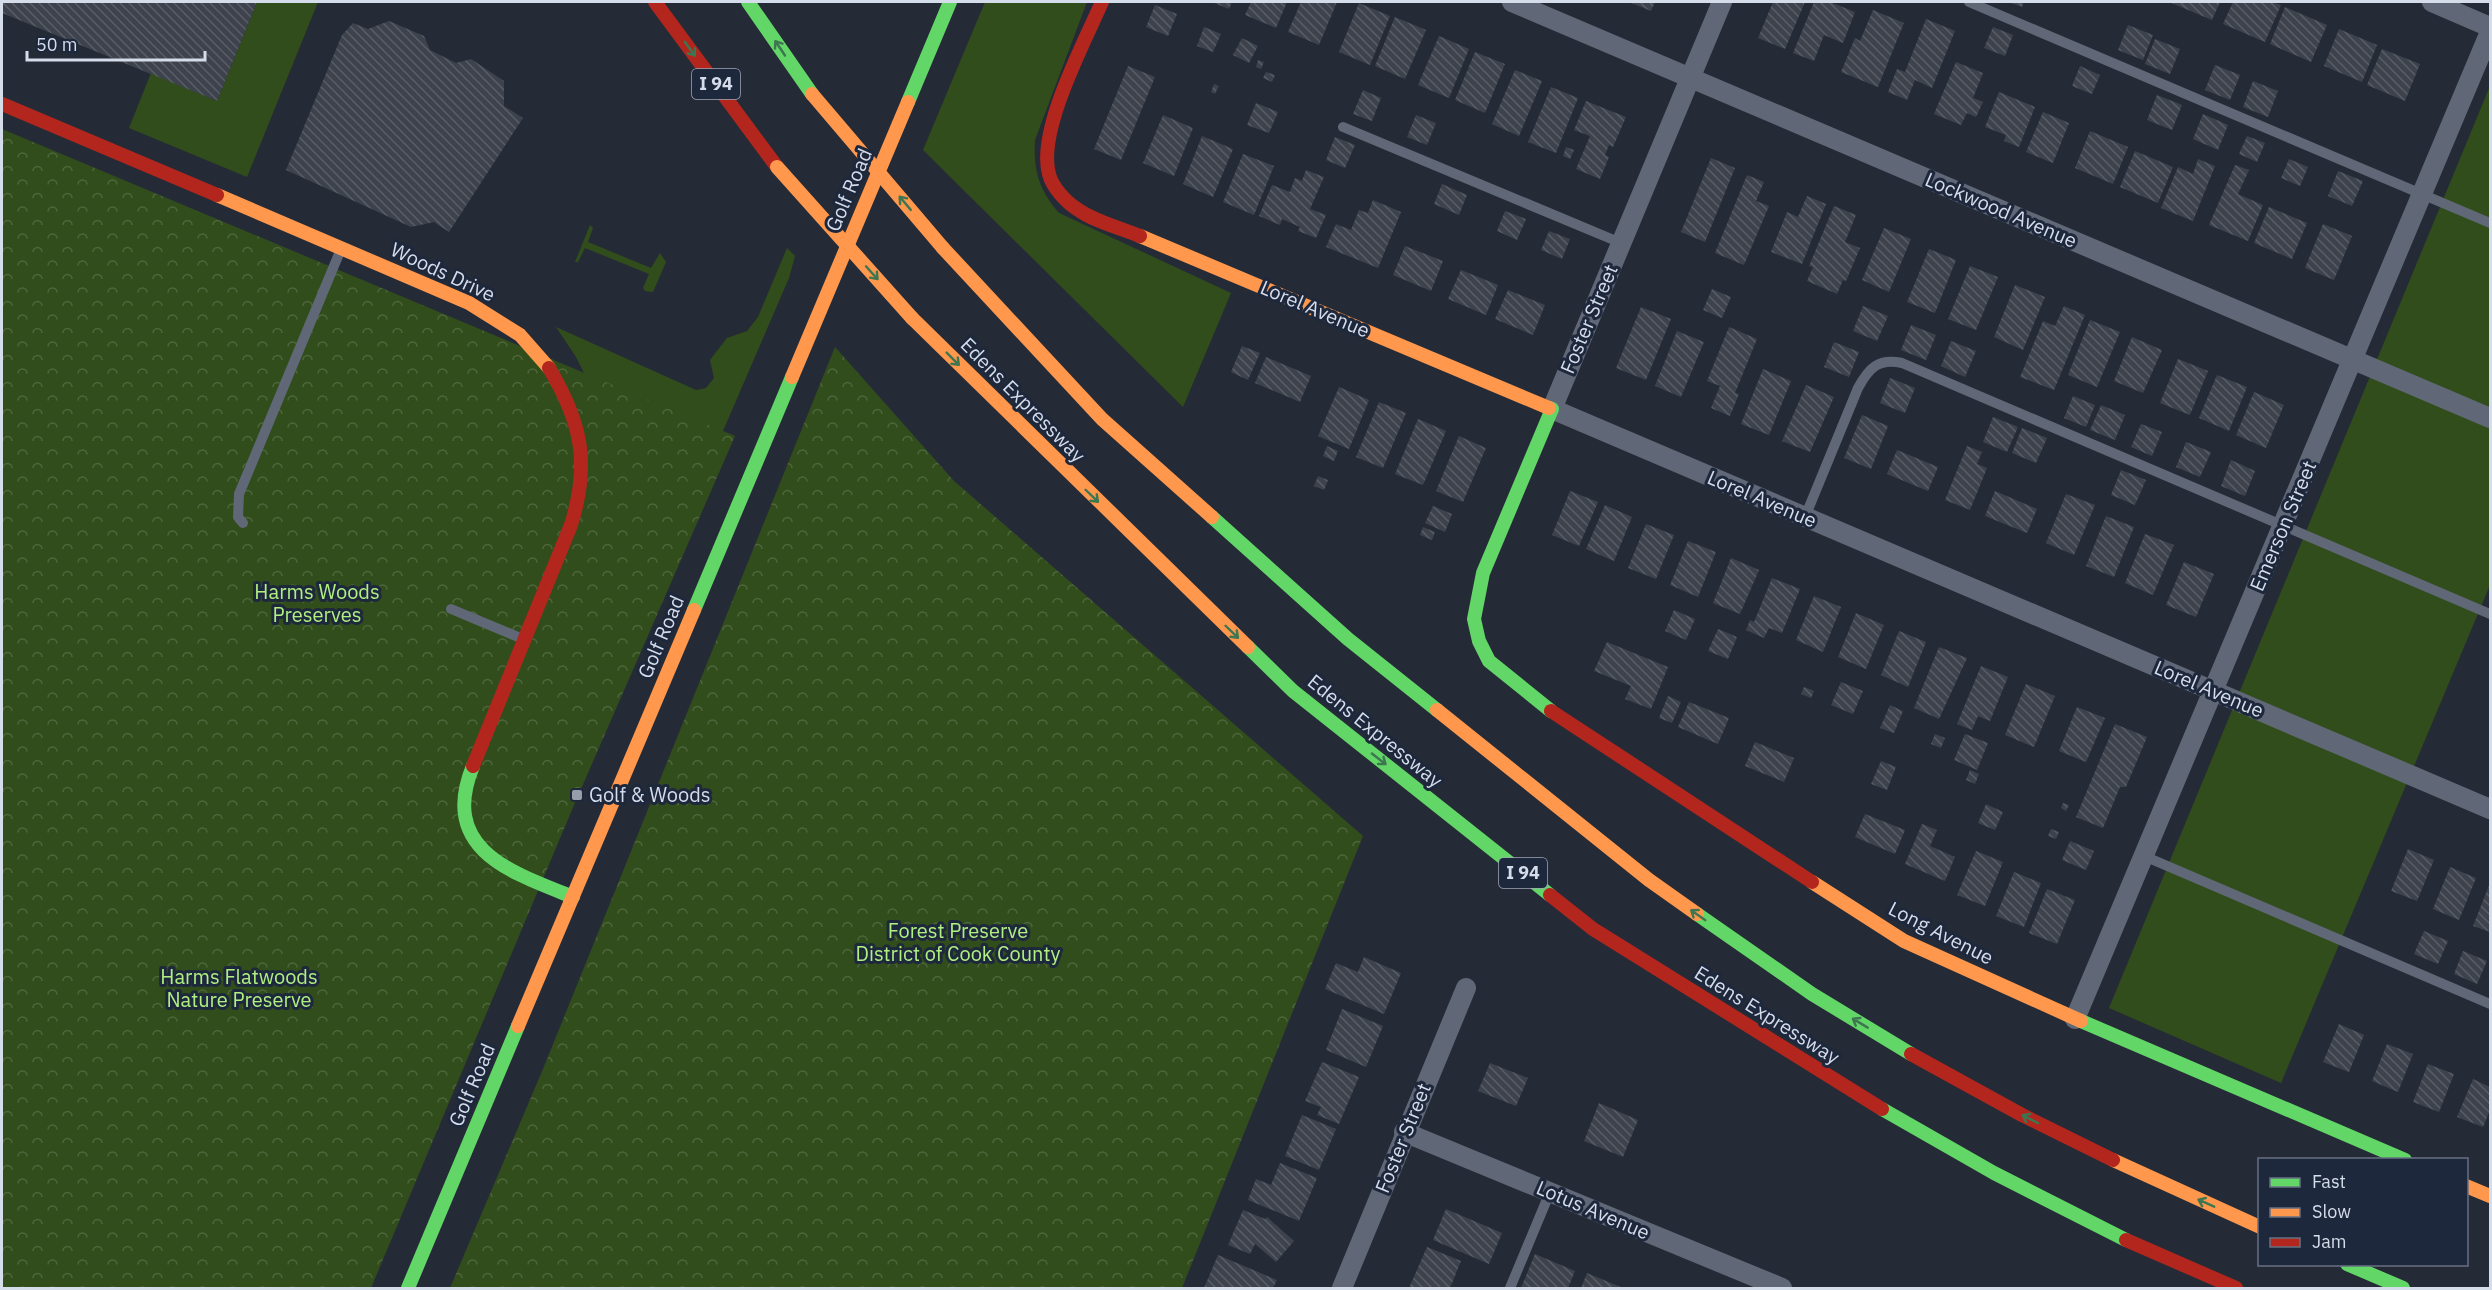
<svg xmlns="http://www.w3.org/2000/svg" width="2492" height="1290" font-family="'IBM Plex Sans',sans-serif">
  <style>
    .grass { fill: #314d1b }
    .park { fill: url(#park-crowns) }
    .building { fill: url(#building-back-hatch) }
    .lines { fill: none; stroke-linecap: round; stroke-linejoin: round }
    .lane { stroke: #606777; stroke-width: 10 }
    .street { stroke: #606777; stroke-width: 20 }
    .fast { stroke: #63d668; stroke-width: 14 }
    .slow { stroke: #ff974d; stroke-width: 14 }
    .jam { stroke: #b3261e; stroke-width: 14 }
    .slow-bridge { stroke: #ff974d; stroke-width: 14 }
    .oneway { stroke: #3d7650 }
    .poi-dot { fill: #979eab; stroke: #1e283d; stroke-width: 2 }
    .labels { text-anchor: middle; stroke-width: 6; stroke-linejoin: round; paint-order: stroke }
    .shield { fill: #1e283d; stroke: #9ea6b6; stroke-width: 1.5 }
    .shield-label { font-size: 18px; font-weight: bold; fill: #d5dcea }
    .street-label { font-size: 20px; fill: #d5dcea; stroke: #1e283d }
    .park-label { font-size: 20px; fill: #b0ef80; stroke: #1e283d }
    .poi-label { font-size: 20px; fill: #d5dcea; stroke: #1e283d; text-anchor: start }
  </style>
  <defs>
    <pattern id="park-crowns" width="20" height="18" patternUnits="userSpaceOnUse" patternTransform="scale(1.5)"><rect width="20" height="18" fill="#314d1b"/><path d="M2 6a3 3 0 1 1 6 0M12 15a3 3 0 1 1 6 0" fill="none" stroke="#4e663c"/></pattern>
    <pattern id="building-back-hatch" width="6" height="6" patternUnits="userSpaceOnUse" patternTransform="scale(1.5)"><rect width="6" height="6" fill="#3d424c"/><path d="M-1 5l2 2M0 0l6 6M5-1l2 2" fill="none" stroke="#585d66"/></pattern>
  </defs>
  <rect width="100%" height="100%" fill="#252b36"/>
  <g class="grass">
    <polygon points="257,2 318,2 247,177 129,128 151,73 217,101"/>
    <path d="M985 2H1087L1035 140C1033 170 1039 190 1059 213L1231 293 1183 407 923 150Z"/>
    <polygon points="2490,86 2490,585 2281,1083 2109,1008"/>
    <polygon points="590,225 593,228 588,242 651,268 660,253 666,262 653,292 645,291 643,288 649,274 585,248 578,262 575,262"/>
    <polygon points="787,248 795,256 789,278 596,725 589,383 576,357 556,327 696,390 706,388 714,378 710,360 727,338 747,331 758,317"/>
  </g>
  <g class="park">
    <polygon points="2,129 735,436 574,805 371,1288 2,1288"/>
    <polygon points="835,347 954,481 1363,836 1182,1288 450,1288 543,1069"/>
  </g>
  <g class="building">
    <polygon points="2,2 257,2 217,101 2,13"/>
    <polygon points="1212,2 1232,2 1229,9"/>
    <polygon points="1251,2 1287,2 1276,28 1245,15"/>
    <polygon points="1301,2 1337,2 1319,45 1288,32"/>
    <polygon points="1629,2 1655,2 1651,11"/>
    <polygon points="1773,2 1805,2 1785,49 1758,38"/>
    <polygon points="1814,2 1830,2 1855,12 1843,43 1824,35 1814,61 1793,53"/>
    <polygon points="2008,2 2024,2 2022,7"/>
    <polygon points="2169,2 2220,2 2212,20"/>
    <polygon points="2233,2 2272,2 2281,5 2265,42 2223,24"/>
    <polygon points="1359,3 1390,16 1370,65 1339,52"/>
    <polygon points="1155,5 1177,14 1168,36 1146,27"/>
    <polygon points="2285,7 2327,25 2311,62 2270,44"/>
    <polygon points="1873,10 1904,23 1878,87 1841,72 1855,38 1860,41"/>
    <polygon points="1395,17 1426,30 1405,79 1375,66"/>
    <polygon points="1926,19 1955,31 1932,88 1915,80 1907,100 1888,92 1897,69 1905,72"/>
    <polygon points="389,21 424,36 430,50 456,63 471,59 504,81 504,106 523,118 449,232 434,222 411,227 286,170 342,35 353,23 368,29"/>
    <polygon points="2128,25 2153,35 2143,60 2118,50"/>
    <polygon points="1204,27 1221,34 1213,52 1197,46"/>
    <polygon points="1993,27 2013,35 2005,56 1984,48"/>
    <polygon points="2339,29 2377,45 2362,82 2324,66"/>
    <polygon points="1439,36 1469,49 1449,98 1418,85"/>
    <polygon points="1242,38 1258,46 1249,63 1233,55"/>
    <polygon points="2155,39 2180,49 2170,74 2145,64"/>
    <polygon points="2382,49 2420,64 2405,101 2367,85"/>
    <polygon points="1475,52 1505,64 1485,113 1455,100"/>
    <polygon points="1258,60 1264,62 1261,69 1256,67"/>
    <polygon points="1956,62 1983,73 1973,98 1983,102 1976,117 1967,113 1961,125 1934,114"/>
    <polygon points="2215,65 2240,75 2230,100 2205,90"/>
    <polygon points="1128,66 1155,77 1121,160 1094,149"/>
    <polygon points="2080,66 2100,75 2092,94 2072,86"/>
    <polygon points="1515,70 1542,81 1519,136 1492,124"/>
    <polygon points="1266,72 1275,75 1272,82 1263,78"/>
    <polygon points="2253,81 2278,91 2268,117 2243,107"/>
    <polygon points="1214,84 1219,86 1215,94 1211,92"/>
    <polygon points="1551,87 1578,98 1556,153 1528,142"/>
    <polygon points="1363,90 1381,98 1372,121 1353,114"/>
    <polygon points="1999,92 2035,107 2019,147 2004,141 2006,135 1985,127"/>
    <polygon points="2157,95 2182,105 2172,130 2147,120"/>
    <polygon points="1586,101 1626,117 1613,147 1609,145 1605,155 1609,157 1600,179 1576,169 1590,136 1574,130"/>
    <polygon points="1256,103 1278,112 1269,133 1247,125"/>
    <polygon points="2043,112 2069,123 2053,163 2026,152"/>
    <polygon points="2203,114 2228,125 2218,150 2193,139"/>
    <polygon points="1163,115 1193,128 1174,176 1143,163"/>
    <polygon points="1416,115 1436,123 1427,145 1407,137"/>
    <polygon points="2090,131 2128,147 2113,184 2075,168"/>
    <polygon points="1202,136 1233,149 1213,197 1183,184"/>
    <polygon points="2247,136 2265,143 2257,162 2239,154"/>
    <polygon points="1335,137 1355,145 1345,168 1326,160"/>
    <polygon points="1566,147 1574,150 1570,159 1563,156"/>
    <polygon points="2135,151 2173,167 2158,203 2120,187"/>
    <polygon points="1243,154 1274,166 1254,215 1223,202"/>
    <polygon points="1711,158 1735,168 1705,242 1681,232"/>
    <polygon points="2198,159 2215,166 2193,221 2161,208 2178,167 2193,174"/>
    <polygon points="2289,159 2308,167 2300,186 2281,178"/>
    <polygon points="2235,165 2249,170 2238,194 2263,205 2248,241 2209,225"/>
    <polygon points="1306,170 1324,177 1310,209 1326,215 1316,238 1298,231 1300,227 1282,219 1280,225 1259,216 1272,185 1290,192 1295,178 1302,181"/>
    <polygon points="2338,171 2363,181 2352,206 2328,196"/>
    <polygon points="1747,175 1764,182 1756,201 1769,206 1744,265 1715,253"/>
    <polygon points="1442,184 1467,195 1459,215 1434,204"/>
    <polygon points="1807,196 1826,204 1802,264 1771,252 1787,212 1798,217"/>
    <polygon points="1373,200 1401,212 1378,268 1326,247 1336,224 1351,230 1359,210 1368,213"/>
    <polygon points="1834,206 1856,215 1845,242 1860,248 1846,281 1843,280 1837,294 1807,281 1813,267 1809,266"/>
    <polygon points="2269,207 2307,223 2292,259 2254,243"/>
    <polygon points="1505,211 1526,219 1517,240 1497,231"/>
    <polygon points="2323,224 2352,236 2334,280 2305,268"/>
    <polygon points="1884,228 1911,239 1889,292 1862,280"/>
    <polygon points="1549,231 1570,239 1562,259 1541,250"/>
    <polygon points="1405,246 1443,261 1431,291 1393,275"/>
    <polygon points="1929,249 1956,260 1935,313 1907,302"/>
    <polygon points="1970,266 1998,277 1976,330 1948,319"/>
    <polygon points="1461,270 1498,285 1486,315 1448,299"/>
    <polygon points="2015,285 2045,297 2023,350 1994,337"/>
    <polygon points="1712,289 1731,297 1722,318 1703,310"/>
    <polygon points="1508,290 1545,305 1533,335 1495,319"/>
    <polygon points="1863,306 1888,316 1877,341 1853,331"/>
    <polygon points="2064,306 2085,315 2054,390 2020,377 2043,321 2055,326"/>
    <polygon points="1641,307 1671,319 1646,380 1616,368"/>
    <polygon points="2090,320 2120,332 2097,387 2068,375"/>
    <polygon points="1911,325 1936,335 1926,360 1901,350"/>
    <polygon points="1729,327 1757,339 1735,393 1739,394 1730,416 1711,408 1720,386 1707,381"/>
    <polygon points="1677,331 1704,342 1681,397 1655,386"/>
    <polygon points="2132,337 2162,350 2143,393 2114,381"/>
    <polygon points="1951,341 1976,351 1965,377 1941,366"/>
    <polygon points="1834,342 1859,352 1849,377 1824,367"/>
    <polygon points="1242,346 1260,353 1248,380 1231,372"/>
    <polygon points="1266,357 1311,376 1300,402 1255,383"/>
    <polygon points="2178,359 2208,371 2190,415 2160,403"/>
    <polygon points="1763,369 1791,381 1769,435 1741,424"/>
    <polygon points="2217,375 2247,387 2229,431 2199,418"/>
    <polygon points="1890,378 1915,388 1905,413 1880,403"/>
    <polygon points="1806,385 1834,397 1810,452 1782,441"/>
    <polygon points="1339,387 1369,400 1349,449 1318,436"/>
    <polygon points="2254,392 2284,405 2266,448 2236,435"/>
    <polygon points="2073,396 2095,405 2086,427 2064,418"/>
    <polygon points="1379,402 1406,413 1383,468 1356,457"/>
    <polygon points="2101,405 2125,415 2115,440 2090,430"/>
    <polygon points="1862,415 1888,426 1871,469 1844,458"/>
    <polygon points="1993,417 2018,427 2007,452 1983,442"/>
    <polygon points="1418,419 1446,431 1423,485 1395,474"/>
    <polygon points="2141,424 2162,432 2152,456 2131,447"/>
    <polygon points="2022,428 2047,438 2036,463 2012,453"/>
    <polygon points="1459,436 1486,448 1463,502 1436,491"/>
    <polygon points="2186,442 2211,452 2200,477 2176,467"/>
    <polygon points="1327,446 1338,451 1334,461 1323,456"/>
    <polygon points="1967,446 1982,452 1977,464 1987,468 1970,510 1945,500"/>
    <polygon points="1897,450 1938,467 1928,491 1887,474"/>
    <polygon points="2231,460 2255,471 2245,496 2221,486"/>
    <polygon points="2121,470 2146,480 2135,505 2111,495"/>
    <polygon points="1318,476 1328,480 1324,490 1314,486"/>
    <polygon points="1570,491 1598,502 1579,546 1552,535"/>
    <polygon points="1995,491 2037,509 2027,533 1985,516"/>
    <polygon points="2066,494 2095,505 2074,555 2046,543"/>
    <polygon points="1605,505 1632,517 1614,561 1586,549"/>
    <polygon points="1433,506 1452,514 1445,532 1425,523"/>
    <polygon points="2106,516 2134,527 2114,577 2086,566"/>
    <polygon points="1646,524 1674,535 1656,579 1628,568"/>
    <polygon points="1423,527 1435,532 1432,540 1420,535"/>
    <polygon points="2145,534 2174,545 2153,595 2125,583"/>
    <polygon points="1688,541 1716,552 1698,597 1670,585"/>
    <polygon points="1731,558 1759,570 1740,614 1713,603"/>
    <polygon points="2184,562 2214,574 2196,617 2166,605"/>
    <polygon points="1772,578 1800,589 1782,633 1769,628 1764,638 1746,630 1750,620 1754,622"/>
    <polygon points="1814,596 1841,607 1823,652 1796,640"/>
    <polygon points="1674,610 1695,619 1686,640 1665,631"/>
    <polygon points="1856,613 1884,625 1866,669 1838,657"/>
    <polygon points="1718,629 1737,637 1728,659 1708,651"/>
    <polygon points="1899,631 1926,642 1908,687 1881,675"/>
    <polygon points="1607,642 1668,667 1651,709 1625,699 1631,686 1594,671"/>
    <polygon points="1939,647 1967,658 1939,719 1914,708"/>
    <polygon points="1981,666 2008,677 1990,721 1978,716 1972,730 1957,724"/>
    <polygon points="1841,682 1863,691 1853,714 1831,705"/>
    <polygon points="2026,684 2055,696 2034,747 2005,735"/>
    <polygon points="1804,687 1814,691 1811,698 1801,694"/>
    <polygon points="1668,696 1681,702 1672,723 1659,718"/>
    <polygon points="1689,702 1729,718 1718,744 1678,727"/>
    <polygon points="1890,705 1903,711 1894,733 1880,728"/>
    <polygon points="2077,707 2105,718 2086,762 2059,751"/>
    <polygon points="2115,724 2147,737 2126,787 2120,787 2103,828 2076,817"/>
    <polygon points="1935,734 1945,738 1941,748 1931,744"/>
    <polygon points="1965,734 1988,743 1977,770 1954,760"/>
    <polygon points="1755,742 1794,758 1784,782 1745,766"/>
    <polygon points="1881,761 1896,767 1887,790 1871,784"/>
    <polygon points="1970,770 1979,774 1975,784 1966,780"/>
    <polygon points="2063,803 2069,805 2066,811 2061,808"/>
    <polygon points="1986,804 2003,812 1995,830 1978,823"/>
    <polygon points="1865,814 1905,830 1895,854 1855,837"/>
    <polygon points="1922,824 1937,830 1930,846 1955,857 1945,881 1905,864"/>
    <polygon points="2051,829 2059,832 2056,839 2048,836"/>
    <polygon points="2070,841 2094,851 2086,870 2062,860"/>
    <polygon points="2408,849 2434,860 2417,901 2391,891"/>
    <polygon points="1976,851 2003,862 1985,906 1957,895"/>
    <polygon points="2450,867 2476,878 2459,920 2433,909"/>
    <polygon points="2014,872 2041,883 2024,927 1996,916"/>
    <polygon points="2490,883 2490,932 2473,926"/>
    <polygon points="2047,889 2075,900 2057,944 2029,933"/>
    <polygon points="2424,931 2448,941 2438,964 2414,954"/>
    <polygon points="2463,951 2487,961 2477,984 2454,974"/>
    <polygon points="1364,957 1401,973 1384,1014 1325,989 1336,963 1358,972"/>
    <polygon points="1342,1009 1383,1026 1366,1067 1326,1050"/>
    <polygon points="2339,1024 2364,1035 2349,1072 2323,1062"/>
    <polygon points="2387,1044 2413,1054 2398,1092 2372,1081"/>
    <polygon points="1322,1062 1359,1077 1339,1124 1317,1115 1321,1107 1305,1101"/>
    <polygon points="1490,1063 1528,1078 1516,1106 1478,1091"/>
    <polygon points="2428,1064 2454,1074 2439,1112 2413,1102"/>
    <polygon points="2473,1079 2490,1087 2490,1110 2483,1127 2457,1117"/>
    <polygon points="1599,1103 1638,1120 1623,1157 1584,1141"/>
    <polygon points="1302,1115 1336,1129 1319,1170 1285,1156"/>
    <polygon points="1280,1163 1317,1178 1299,1221 1248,1200 1256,1179 1271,1185"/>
    <polygon points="1446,1209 1502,1233 1489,1264 1433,1240"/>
    <polygon points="1243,1210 1265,1219 1267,1217 1294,1241 1276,1262 1255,1244 1250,1254 1228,1245"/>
    <polygon points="1427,1247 1461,1261 1450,1288 1409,1288"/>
    <polygon points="1535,1254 1575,1271 1568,1288 1521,1288"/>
    <polygon points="1218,1255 1277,1280 1273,1288 1204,1288"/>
    <polygon points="1587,1273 1623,1288 1581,1288"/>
  </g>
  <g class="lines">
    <g class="lane">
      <polyline points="1969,2 2490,223"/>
      <polyline points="1343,127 1621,243"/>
      <path d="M1805 517 1858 388C1869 368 1878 358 1902 363L2490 614"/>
      <polyline points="243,523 238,517 239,494 341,249"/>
      <polyline points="451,609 523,639"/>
      <polyline points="2144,856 2490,1004"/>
      <polyline points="1510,1288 1550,1192"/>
    </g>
    <g class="street">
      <polyline points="1512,2 2490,418"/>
      <polyline points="1722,2 1552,409 2490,809"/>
      <polyline points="2432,2 2490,27"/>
      <polyline points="2075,1019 2490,32"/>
      <polyline points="1404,1132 1782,1288"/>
      <polyline points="1342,1288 1466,988"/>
    </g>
    <g class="fast">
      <polyline points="748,2 812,94"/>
      <polyline points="908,102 950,2"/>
      <polyline points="1549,408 1552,409 1483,573 1474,619 1479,641 1489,661 1551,711"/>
      <polyline points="1212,517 1348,639 1437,710"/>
      <polyline points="694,610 792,377"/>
      <polyline points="1248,647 1293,691 1550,895"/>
      <path d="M473 766C439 849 510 872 573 897"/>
      <polyline points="1697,914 1812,994 1911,1054"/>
      <polyline points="2081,1021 2405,1160"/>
      <polyline points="1882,1109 1994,1173 2126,1240"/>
      <polyline points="2347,1264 2403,1288"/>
      <polyline points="408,1288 518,1026"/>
    </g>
    <g class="slow">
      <polyline points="217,195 469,303 520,335 549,368"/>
      <polyline points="1140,236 1549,408"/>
      <polyline points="943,248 1102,419 1212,517"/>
      <polyline points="912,318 1248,647"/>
      <polyline points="792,377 908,102"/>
      <polyline points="1437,710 1649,880 1697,914"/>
      <polyline points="1812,882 1904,941 2081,1021"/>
      <polyline points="518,1026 694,610"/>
      <polyline points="2113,1160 2260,1227"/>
      <polyline points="2466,1186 2490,1196"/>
    </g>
    <g class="jam">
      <polyline points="655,2 777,167"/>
      <path d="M1102 2C1084 43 1037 131 1049 174 1052 187 1066 202 1077 209 1095 222 1121 228 1140 236"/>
      <polyline points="2,104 217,195"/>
      <polyline points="1551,711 1812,882"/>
      <path d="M473 766 571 525C590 464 582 423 549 368"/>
      <polyline points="1550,895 1593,929 1882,1109"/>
      <polyline points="1911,1054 2022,1115 2113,1160"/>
      <polyline points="2126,1240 2236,1288"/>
    </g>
    <g class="slow-bridge">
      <polyline points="812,94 943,248"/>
      <polyline points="777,167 912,318"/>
    </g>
  </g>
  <defs><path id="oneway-shaft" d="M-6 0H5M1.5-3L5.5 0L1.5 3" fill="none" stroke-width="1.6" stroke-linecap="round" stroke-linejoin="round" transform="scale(1.5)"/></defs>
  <g class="oneway">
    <use href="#oneway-shaft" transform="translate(780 48) rotate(-124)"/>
    <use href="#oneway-shaft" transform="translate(690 49) rotate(54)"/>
    <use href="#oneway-shaft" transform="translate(905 203) rotate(-130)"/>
    <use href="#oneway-shaft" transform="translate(872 273) rotate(48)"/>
    <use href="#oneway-shaft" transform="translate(953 359) rotate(45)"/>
    <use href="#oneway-shaft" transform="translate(1092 496) rotate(44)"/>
    <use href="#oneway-shaft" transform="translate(1232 632) rotate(44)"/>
    <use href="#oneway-shaft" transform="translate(1379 759) rotate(38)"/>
    <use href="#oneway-shaft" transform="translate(1698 915) rotate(-145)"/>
    <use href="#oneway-shaft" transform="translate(1860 1023) rotate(-149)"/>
    <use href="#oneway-shaft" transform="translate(2030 1119) rotate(-153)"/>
    <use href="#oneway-shaft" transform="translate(2206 1203) rotate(-156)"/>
  </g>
  <rect class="poi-dot" x="571" y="789" width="12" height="12" rx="3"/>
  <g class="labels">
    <g class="shield">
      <rect x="692" y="69" width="48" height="30" rx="4.5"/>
      <rect x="1499" y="858" width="48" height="30" rx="4.5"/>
    </g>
    <g class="shield-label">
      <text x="716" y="90">I 94</text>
      <text x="1523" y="879">I 94</text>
    </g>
    <g class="street-label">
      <text transform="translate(849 190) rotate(-67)" y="7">Golf Road</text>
      <text transform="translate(2001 210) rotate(23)" y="7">Lockwood Avenue</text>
      <text transform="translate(443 272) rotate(25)" y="7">Woods Drive</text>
      <text transform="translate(1315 309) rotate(23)" y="7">Lorel Avenue</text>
      <text transform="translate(1589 319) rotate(-67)" y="7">Foster Street</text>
      <text transform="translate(1023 400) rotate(45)" y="7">Edens Expressway</text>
      <text transform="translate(1762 499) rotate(23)" y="7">Lorel Avenue</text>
      <text transform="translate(2283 526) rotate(-67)" y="7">Emerson Street</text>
      <text transform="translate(661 637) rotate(-67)" y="7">Golf Road</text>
      <text transform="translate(2209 689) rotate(23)" y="7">Lorel Avenue</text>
      <text transform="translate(1375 731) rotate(39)" y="7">Edens Expressway</text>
      <text transform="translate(1941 933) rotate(27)" y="7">Long Avenue</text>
      <text transform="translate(1767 1015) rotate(32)" y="7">Edens Expressway</text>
      <text transform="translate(472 1085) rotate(-67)" y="7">Golf Road</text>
      <text transform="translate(1403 1138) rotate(-68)" y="7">Foster Street</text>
      <text transform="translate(1593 1210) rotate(23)" y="7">Lotus Avenue</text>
    </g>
    <g class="park-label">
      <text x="317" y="599">Harms Woods<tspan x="317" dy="23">Preserves</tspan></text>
      <text x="958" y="938">Forest Preserve<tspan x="958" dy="23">District of Cook County</tspan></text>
      <text x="239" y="984">Harms Flatwoods<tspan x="239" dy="23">Nature Preserve</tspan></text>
    </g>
    <g class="poi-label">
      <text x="589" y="802">Golf &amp; Woods</text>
    </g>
  </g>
  <rect width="2492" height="1290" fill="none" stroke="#d5dcea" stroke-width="6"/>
  <rect x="2258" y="1158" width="210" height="108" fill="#1e283d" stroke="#677082" stroke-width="1.5"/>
  <rect x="2270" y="1178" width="30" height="9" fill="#63d668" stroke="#677082" stroke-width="1.5"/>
  <text x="2312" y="1188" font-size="18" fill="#d5dcea">Fast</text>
  <rect x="2270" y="1208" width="30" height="9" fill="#ff974d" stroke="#677082" stroke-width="1.5"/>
  <text x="2312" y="1218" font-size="18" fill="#d5dcea">Slow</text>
  <rect x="2270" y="1238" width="30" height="9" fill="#b3261e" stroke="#677082" stroke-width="1.5"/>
  <text x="2312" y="1248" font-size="18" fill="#d5dcea">Jam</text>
  <path d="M27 51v9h178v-9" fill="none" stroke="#d5dcea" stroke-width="3"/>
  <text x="36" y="51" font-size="18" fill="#d5dcea" stroke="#1e283d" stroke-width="4.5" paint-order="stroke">50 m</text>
</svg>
